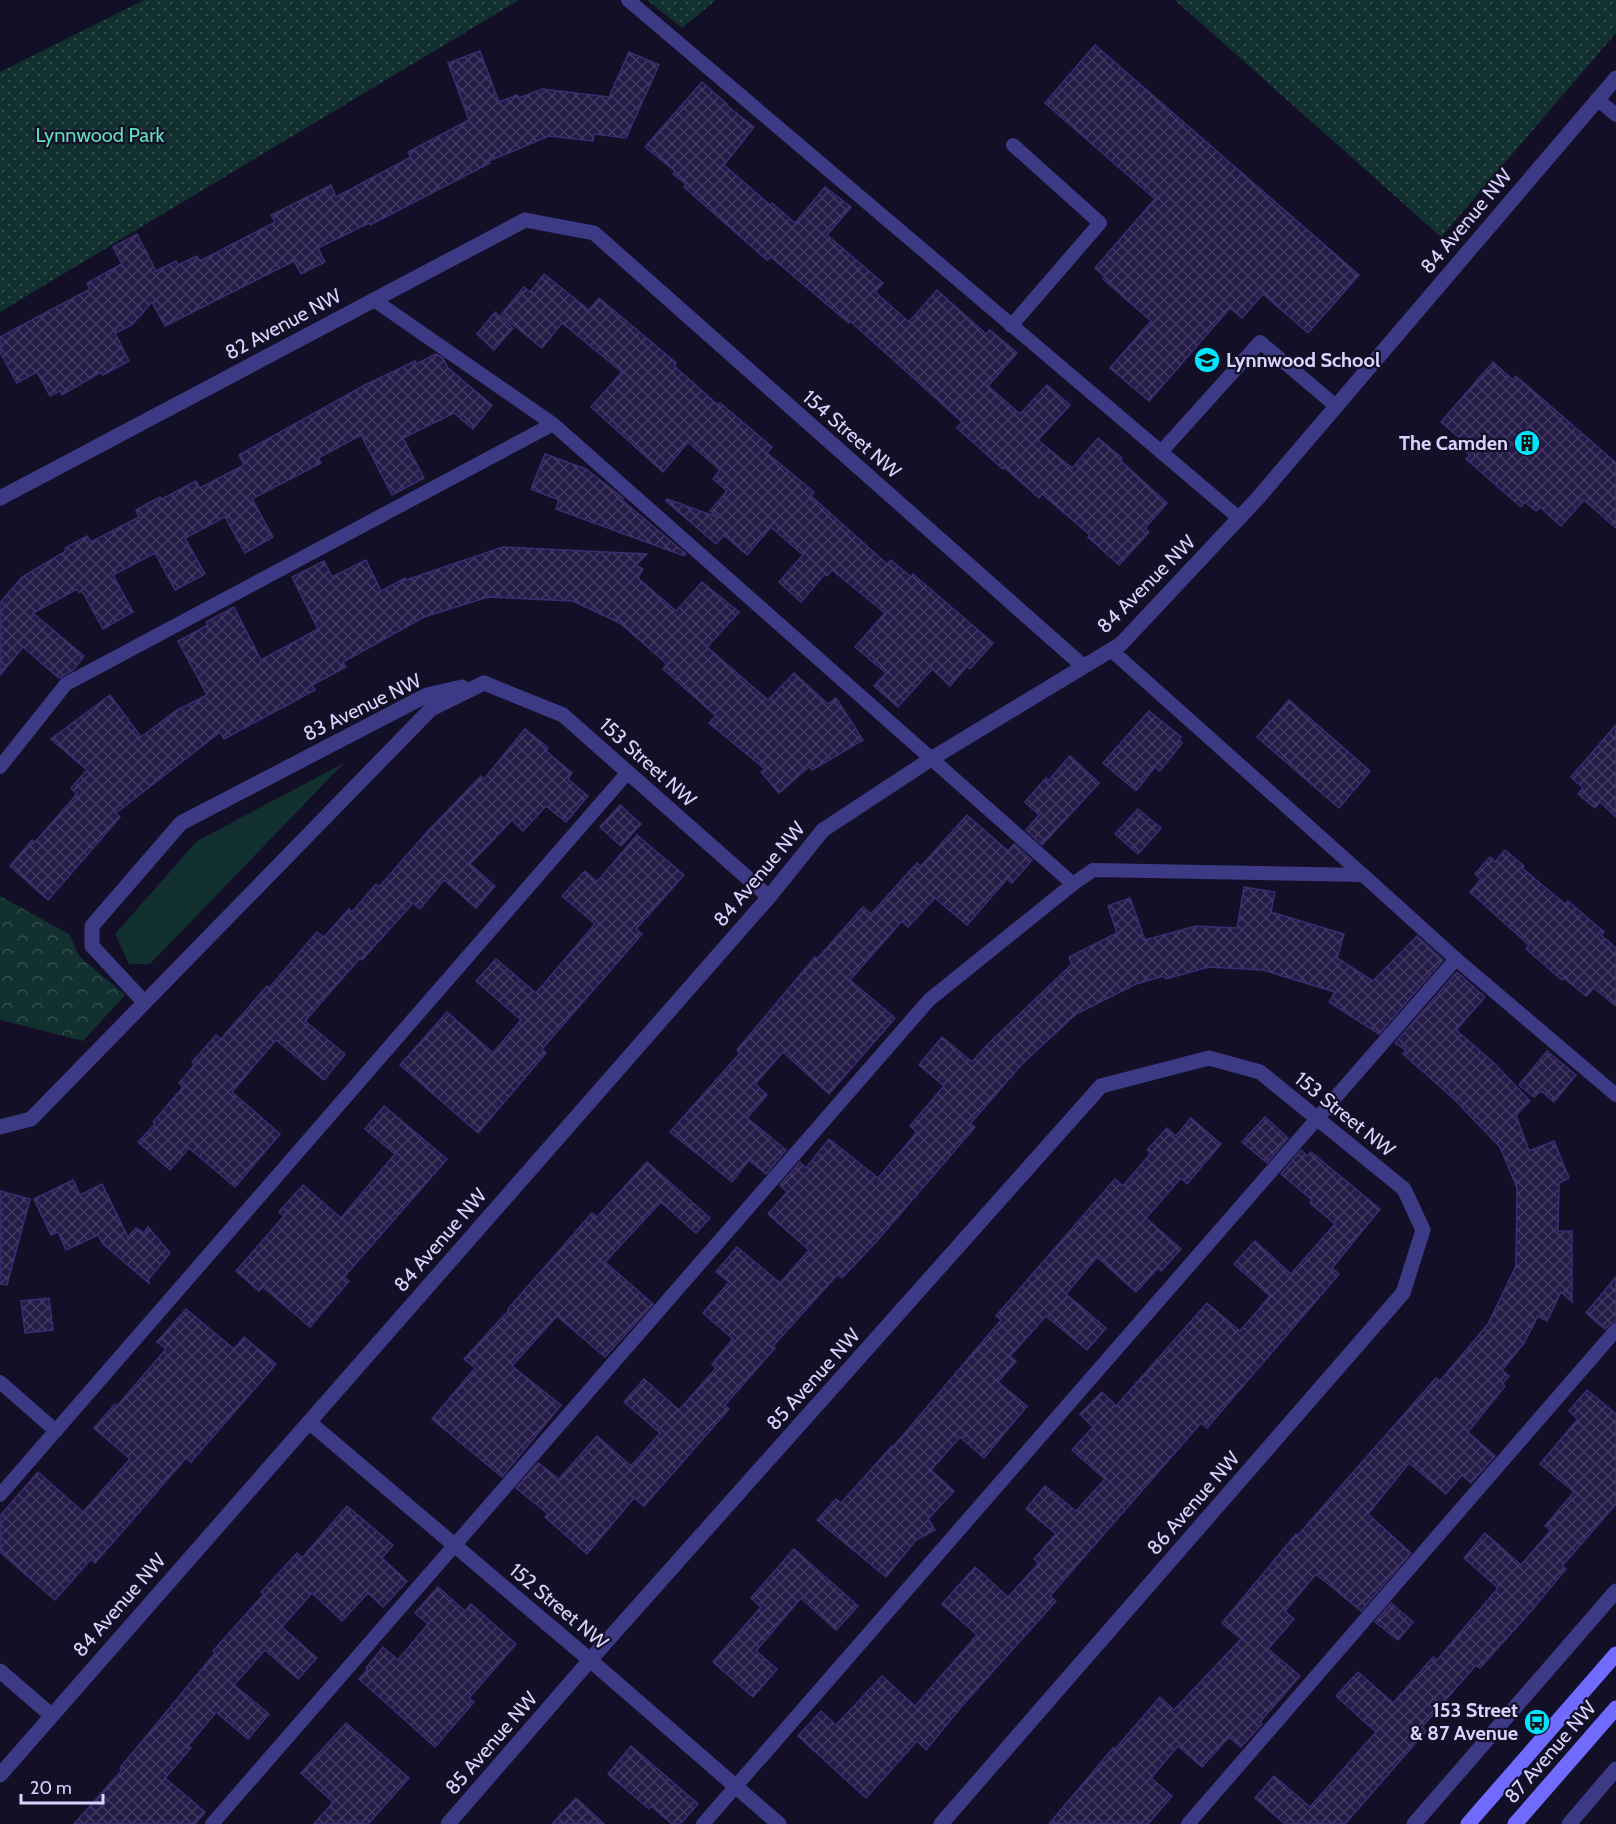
<svg xmlns="http://www.w3.org/2000/svg" width="1616" height="1824" font-family="Cabin,sans-serif">
  <style>
    .grass { fill: #12302f }
    .forest { fill: url(#forest-crowns) }
    .park { fill: url(#park-dots) }
    .building { fill: url(#building-cross-hatch); stroke: #3b2d73; stroke-width: 1.5 }
    .lines { fill: none; stroke-linecap: round; stroke-linejoin: round }
    .service { stroke: #3d3a85; stroke-width: 14 }
    .minor { stroke: #3d3a85; stroke-width: 15 }
    .secondary { stroke: #6f6bff; stroke-width: 15 }
    .labels { text-anchor: middle; stroke-width: 4.5; stroke-linejoin: round; paint-order: stroke }
    .park-label { font-size: 20px; fill: #5fe0c0; stroke: #130f26 }
    .street-label { font-size: 20px; fill: #d9d4ff; stroke: #130f26 }
    .poi-label { font-size: 20px; font-weight: bold; fill: #d9d4ff; stroke: #130f26; text-anchor: end }
  </style>
  <defs>
    <pattern id="forest-crowns" width="20" height="18" patternUnits="userSpaceOnUse" patternTransform="scale(1.5)"><rect width="20" height="18" fill="#12302f"/><path d="M2 6a3 3 0 1 1 6 0M12 15a3 3 0 1 1 6 0" fill="none" stroke="#344d4e"/></pattern>
    <pattern id="park-dots" width="8" height="8" patternUnits="userSpaceOnUse" patternTransform="scale(1.5)"><rect width="8" height="8" fill="#12302f"/><path d="M2 2h.1M6 6h.1" fill="none" stroke="#344d4e" stroke-width="1.8" stroke-linecap="round"/></pattern>
    <pattern id="building-cross-hatch" width="8" height="8" patternUnits="userSpaceOnUse" patternTransform="scale(1.5)"><rect width="8" height="8" fill="#241b47"/><path d="M0 0l8 8M0 8l8-8" fill="none" stroke="#433b63"/></pattern>
  </defs>
  <rect width="100%" height="100%" fill="#130f26"/>
  <polygon class="grass" points="344,763 150,964 129,964 115,934 197,841"/>
  <polygon class="forest" points="0,896 69,934 79,956 125,995 83,1041 0,1020"/>
  <g class="park">
    <polygon points="144,0 519,0 0,312 0,72"/>
    <polygon points="647,0 716,0 682,28"/>
    <polygon points="1175,0 1616,0 1616,33 1441,237"/>
  </g>
  <g class="building">
    <polygon points="1095,45 1359,275 1308,333 1263,294 1242,318 1230,308 1149,401 1110,368 1151,321 1103,279 1105,277 1095,268 1155,199 1045,103"/>
    <polygon points="480,51 499,102 517,95 519,98 542,89 609,97 629,52 659,65 626,138 594,134 593,141 549,136 489,161 490,163 370,225 369,223 318,248 325,262 301,274 294,261 165,326 152,302 132,325 115,333 129,361 103,375 101,372 62,395 60,391 50,396 37,372 17,383 0,352 0,337 90,289 87,283 122,264 113,247 137,234 156,271 176,261 178,265 197,256 200,261 275,222 271,215 331,185 336,197 411,157 408,152 469,120 448,63"/>
    <polygon points="702,82 727,104 726,105 754,127 724,165 770,205 772,203 795,223 825,187 851,207 827,235 883,283 875,292 909,322 937,290 986,334 990,330 1017,353 988,386 1020,414 1047,385 1070,405 1038,440 1072,468 1098,438 1122,458 1120,460 1167,503 1145,528 1149,532 1119,565 1088,537 1090,535 1042,494 1039,498 1004,467 1003,469 957,428 962,422 908,373 850,321 849,323 771,257 767,260 684,187 686,184 673,174 675,171 645,147"/>
    <polygon points="544,274 589,310 599,298 676,363 674,366 718,405 720,403 772,447 767,453 814,492 811,496 887,564 891,560 911,577 913,574 993,643 970,669 967,666 950,686 932,669 898,707 874,686 886,673 855,647 885,613 832,570 827,576 825,574 801,602 779,582 803,555 771,527 747,555 724,535 716,544 666,501 667,499 717,517 710,511 727,491 713,479 720,470 688,442 663,472 591,407 622,372 562,323 542,348 501,315 524,287 530,292"/>
    <polygon points="495,312 513,328 494,350 477,334"/>
    <polygon points="436,354 443,358 448,368 492,405 473,429 454,413 403,438 424,478 392,495 361,435 318,458 321,463 252,499 273,537 245,553 225,517 185,538 205,574 175,590 155,553 113,575 133,612 103,629 82,591 79,593 77,589 33,613 84,656 73,670 59,678 23,647 0,675 0,603 22,577 66,551 65,548 87,536 91,542 139,517 136,510 160,497 162,499 196,481 200,488 244,465 239,455 365,385 415,361 416,364"/>
    <polygon points="1493,362 1513,380 1516,376 1616,463 1616,528 1584,500 1561,526 1540,507 1536,511 1525,502 1521,507 1466,459 1470,455 1459,445 1463,441 1441,422"/>
    <polygon points="545,454 586,469 623,498 622,500 686,554 684,556 556,509 559,500 531,489"/>
    <polygon points="503,547 647,554 636,565 643,569 638,578 676,611 702,582 739,612 707,647 768,700 794,673 828,704 836,698 863,740 812,770 810,766 779,793 761,772 765,769 709,723 716,716 663,669 667,664 620,623 573,601 488,597 424,617 343,662 346,667 312,685 315,690 224,739 220,732 116,813 120,817 48,900 10,866 32,840 35,842 77,794 71,788 87,770 51,739 110,695 141,737 177,710 207,695 178,641 208,625 206,622 234,607 261,660 318,629 292,577 324,561 332,577 366,560 381,591 405,578 406,580"/>
    <polygon points="1289,700 1370,771 1339,808 1257,737"/>
    <polygon points="1149,711 1181,737 1179,740 1182,743 1160,771 1155,767 1136,791 1103,763"/>
    <polygon points="1616,725 1616,817 1600,802 1595,808 1578,794 1583,788 1571,777"/>
    <polygon points="525,729 548,748 546,751 572,773 568,779 588,796 566,822 546,806 523,831 512,820 470,864 495,886 476,908 444,880 420,909 413,903 362,960 360,958 305,1021 345,1054 324,1080 276,1040 232,1092 280,1134 235,1187 189,1148 170,1170 138,1142 155,1124 153,1122 183,1087 179,1083 195,1064 192,1062 216,1035 221,1039 267,986 269,988 317,932 324,937 349,909 352,912 376,884 379,887 428,831 481,776 484,779"/>
    <polygon points="1070,756 1099,783 1042,845 1026,830 1039,815 1025,802 1046,778 1048,781"/>
    <polygon points="620,805 641,824 621,846 600,827"/>
    <polygon points="1138,809 1161,828 1138,854 1115,834"/>
    <polygon points="967,815 1008,851 1014,844 1032,860 1012,883 1007,879 967,925 935,898 908,927 902,921 850,980 895,1018 829,1094 783,1052 755,1084 767,1095 747,1118 786,1150 766,1174 749,1160 732,1182 670,1132 740,1053 737,1050 815,957 817,959 863,907 871,914 917,863 921,866"/>
    <polygon points="637,835 684,875 636,929 642,934 542,1049 546,1053 478,1133 400,1065 447,1012 493,1053 521,1020 476,981 496,959 536,993 595,924 562,896 585,871 597,882"/>
    <polygon points="1505,850 1524,866 1522,868 1565,904 1568,901 1604,932 1601,935 1616,948 1616,1006 1594,988 1586,996 1564,978 1562,980 1526,949 1529,945 1470,892 1481,879 1475,874 1490,857 1495,862"/>
    <polygon points="1244,887 1275,892 1271,912 1344,934 1337,958 1373,981 1417,936 1443,960 1379,1034 1329,1002 1335,992 1263,970 1209,967 1166,979 1164,976 1136,984 1076,1014 1022,1064 970,1124 975,1127 876,1242 842,1278 838,1274 773,1346 775,1348 725,1405 729,1409 644,1506 634,1498 587,1554 545,1517 548,1514 516,1488 538,1463 559,1479 597,1436 631,1466 660,1433 624,1402 644,1379 679,1410 716,1368 712,1364 733,1339 703,1313 729,1282 716,1272 737,1247 780,1283 809,1250 768,1214 787,1192 780,1185 800,1162 806,1168 829,1139 878,1178 917,1132 910,1126 944,1086 919,1065 942,1037 972,1062 985,1047 1072,964 1069,957 1117,933 1108,906 1130,898 1145,940 1196,926 1237,928"/>
    <polygon points="1457,972 1485,997 1456,1030 1494,1063 1530,1101 1516,1115 1529,1151 1554,1141 1569,1178 1559,1183 1558,1231 1572,1231 1572,1302 1561,1292 1547,1321 1538,1316 1524,1343 1502,1370 1509,1376 1502,1384 1505,1386 1468,1432 1495,1456 1471,1483 1462,1475 1446,1494 1409,1463 1368,1514 1411,1553 1361,1611 1316,1574 1285,1611 1294,1619 1268,1649 1300,1676 1260,1722 1262,1724 1241,1747 1229,1737 1202,1767 1178,1746 1151,1778 1172,1796 1148,1824 1049,1824 1113,1748 1115,1749 1160,1697 1174,1710 1241,1639 1222,1623 1296,1534 1298,1535 1436,1378 1440,1381 1488,1324 1516,1266 1517,1188 1500,1147 1454,1099 1403,1054 1406,1050 1395,1043"/>
    <polygon points="1547,1051 1576,1075 1554,1102 1541,1091 1534,1097 1519,1085"/>
    <polygon points="384,1106 447,1159 344,1277 349,1281 310,1327 263,1287 259,1291 236,1271 284,1216 279,1212 303,1185 341,1218 395,1154 365,1129"/>
    <polygon points="1265,1117 1288,1138 1267,1163 1242,1142"/>
    <polygon points="1191,1118 1221,1144 1187,1184 1181,1178 1146,1218 1181,1249 1161,1271 1158,1268 1136,1292 1097,1257 1066,1294 1106,1328 1087,1350 1046,1316 1010,1356 1016,1361 998,1382 1027,1406 984,1458 960,1437 931,1470 954,1491 928,1519 935,1530 916,1540 886,1577 817,1520 836,1499 841,1503 892,1446 893,1447 1001,1320 996,1316 1115,1179 1123,1186 1151,1153 1147,1150 1167,1128 1176,1136"/>
    <polygon points="1301,1150 1307,1156 1311,1152 1380,1209 1332,1268 1339,1274 1207,1428 1201,1423 1097,1542 1050,1596 1056,1601 962,1706 926,1750 917,1741 866,1798 798,1736 821,1711 836,1725 882,1676 915,1706 977,1635 942,1604 975,1567 1008,1597 1039,1563 1034,1559 1056,1534 1026,1509 1045,1486 1076,1511 1105,1479 1072,1450 1093,1427 1080,1414 1102,1392 1116,1406 1207,1303 1240,1331 1270,1296 1234,1264 1255,1241 1291,1274 1335,1224 1310,1203 1312,1200 1281,1174"/>
    <polygon points="647,1162 710,1218 696,1233 661,1202 605,1262 653,1304 605,1357 557,1316 512,1366 561,1405 502,1477 432,1419 475,1368 464,1359 509,1310 508,1309 592,1213 597,1217"/>
    <polygon points="73,1180 80,1195 102,1184 128,1237 136,1228 144,1233 148,1227 170,1253 148,1280 150,1284 103,1244 98,1235 66,1250 58,1232 51,1235 34,1199"/>
    <polygon points="0,1191 30,1199 7,1285 0,1284"/>
    <polygon points="1616,1277 1616,1321 1610,1324 1605,1329 1586,1313"/>
    <polygon points="49,1298 53,1330 25,1333 21,1301"/>
    <polygon points="186,1309 234,1349 244,1337 276,1364 191,1462 186,1458 95,1563 91,1559 55,1600 0,1552 0,1516 38,1472 83,1512 130,1459 94,1428 115,1404 117,1406 166,1349 157,1342"/>
    <polygon points="1587,1390 1616,1414 1616,1504 1562,1566 1566,1569 1532,1610 1480,1668 1476,1665 1422,1727 1426,1731 1345,1824 1285,1824 1255,1798 1274,1776 1310,1807 1376,1732 1336,1696 1358,1672 1393,1703 1433,1657 1437,1660 1498,1588 1464,1558 1485,1533 1521,1565 1551,1530 1545,1526 1574,1492 1540,1464 1578,1419 1569,1411"/>
    <polygon points="347,1506 393,1545 382,1558 407,1581 383,1607 368,1593 342,1621 312,1593 282,1627 317,1658 298,1679 265,1650 234,1685 269,1714 248,1739 216,1712 188,1746 191,1748 165,1778 205,1812 195,1824 74,1824 122,1770 120,1768 215,1653 213,1651 264,1594 261,1592 297,1553 302,1558"/>
    <polygon points="794,1549 858,1606 836,1630 801,1598 756,1651 777,1669 753,1697 713,1662 761,1607 751,1598"/>
    <polygon points="438,1587 465,1611 471,1604 516,1644 469,1698 474,1702 435,1747 359,1679 368,1669 366,1668 383,1647 398,1660 428,1624 415,1613"/>
    <polygon points="1391,1603 1413,1622 1398,1640 1375,1622"/>
    <polygon points="346,1723 409,1778 368,1824 314,1824 333,1802 301,1773"/>
    <polygon points="631,1746 698,1804 680,1824 672,1824 651,1806 649,1809 608,1774"/>
    <polygon points="576,1798 604,1824 552,1824"/>
  </g>
  <g class="lines">
    <g class="service">
      <polyline points="628,0 1239,518"/>
      <polyline points="1597,99 1616,115"/>
      <polyline points="1011,326 1100,223 1013,145"/>
      <polyline points="553,424 1073,884 1093,870 1363,875 1456,959 1616,1095"/>
      <polyline points="1161,452 1260,342 1336,406"/>
      <polyline points="1111,650 1363,875"/>
      <polyline points="0,767 66,684 553,424 374,300"/>
      <polyline points="0,1382 56,1431"/>
      <polyline points="0,1495 628,772"/>
      <polyline points="212,1824 929,1000 1073,884"/>
      <polyline points="703,1824 1456,959"/>
      <polyline points="1188,1824 1616,1330"/>
    </g>
    <g class="minor">
      <polyline points="0,498 525,220 594,233 1083,666"/>
      <polyline points="484,683 563,715 769,897"/>
      <polyline points="144,1002 92,946 92,926 181,823 427,695 462,687"/>
      <polyline points="0,1127 31,1119 431,709 484,683"/>
      <polyline points="309,1422 590,1660 779,1824"/>
      <polyline points="0,1671 51,1715"/>
      <polyline points="0,1775 769,897 823,830 931,759 1121,644 1258,498 1616,78"/>
      <polyline points="448,1824 590,1660 1101,1086 1209,1058 1260,1072 1404,1189 1423,1230 1403,1293 941,1824"/>
      <polyline points="1414,1824 1616,1591"/>
      <polyline points="1569,1824 1616,1769"/>
    </g>
    <g class="secondary">
      <polyline points="1468,1824 1616,1654"/>
      <polyline points="1515,1824 1616,1708"/>
    </g>
  </g>
  <defs>
    <g id="school-disc" transform="scale(1.35)"><circle r="9.5" fill="#00e5ff" stroke="#130f26"/><path d="M0-5L7-2L0 1L-7-2ZM-4 1L0 2.5L4 1V4Q0 6-4 4Z" fill="#111"/></g>
    <g id="building-disc" transform="scale(1.35)"><circle r="9.5" fill="#00e5ff" stroke="#130f26"/><path d="M-4-6H4V6H1V3H-1V6H-4ZM-2.5-4.3h1.7v1.8h-1.7ZM.8-4.3h1.7v1.8H.8ZM-2.5-1h1.7V.8h-1.7ZM.8-1h1.7V.8H.8Z" fill="#111"/></g>
    <g id="bus-disc" transform="scale(1.35)"><circle r="9.5" fill="#00e5ff" stroke="#130f26"/><path d="M-5-6H5V4H4V6H2V4H-2V6H-4V4H-5ZM-3.5-4V0h7V-4ZM-3.5 1.2v1.5H-2V1.2ZM2 1.2v1.5H3.5V1.2Z" fill="#111"/></g>
  </defs>
  <g fill-rule="evenodd">
    <use href="#school-disc" x="1207" y="360"/>
    <use href="#building-disc" x="1527" y="443"/>
    <use href="#bus-disc" x="1537" y="1722"/>
  </g>
  <g class="labels">
    <g class="park-label">
      <text x="100" y="142">Lynnwood Park</text>
    </g>
    <g class="street-label">
      <text transform="translate(1466 221) rotate(-50)" y="7">84 Avenue NW</text>
      <text transform="translate(283 324) rotate(-28)" y="7">82 Avenue NW</text>
      <text transform="translate(852 434) rotate(41)" y="7">154 Street NW</text>
      <text transform="translate(1146 584) rotate(-45)" y="7">84 Avenue NW</text>
      <text transform="translate(362 707) rotate(-26)" y="7">83 Avenue NW</text>
      <text transform="translate(648 762) rotate(42)" y="7">153 Street NW</text>
      <text transform="translate(759 874) rotate(-50)" y="7">84 Avenue NW</text>
      <text transform="translate(1345 1114) rotate(39)" y="7">153 Street NW</text>
      <text transform="translate(440 1240) rotate(-49)" y="7">84 Avenue NW</text>
      <text transform="translate(813 1379) rotate(-48)" y="7">85 Avenue NW</text>
      <text transform="translate(1193 1503) rotate(-49)" y="7">86 Avenue NW</text>
      <text transform="translate(119 1605) rotate(-49)" y="7">84 Avenue NW</text>
      <text transform="translate(559 1606) rotate(40)" y="7">152 Street NW</text>
      <text transform="translate(491 1743) rotate(-49)" y="7">85 Avenue NW</text>
      <text transform="translate(1550 1752) rotate(-49)" y="7">87 Avenue NW</text>
    </g>
    <g class="poi-label">
      <text x="1226" y="367" text-anchor="start">Lynnwood School</text>
      <text x="1508" y="450">The Camden</text>
      <text x="1518" y="1717">153 Street<tspan x="1518" dy="23">&amp; 87 Avenue</tspan></text>
    </g>
  </g>
  <path d="M21 1794v9h82v-9" fill="none" stroke="#d9d4ff" stroke-width="3"/>
  <text x="30" y="1794" font-size="18" fill="#d9d4ff" stroke="#130f26" stroke-width="4.5" paint-order="stroke">20 m</text>
</svg>
